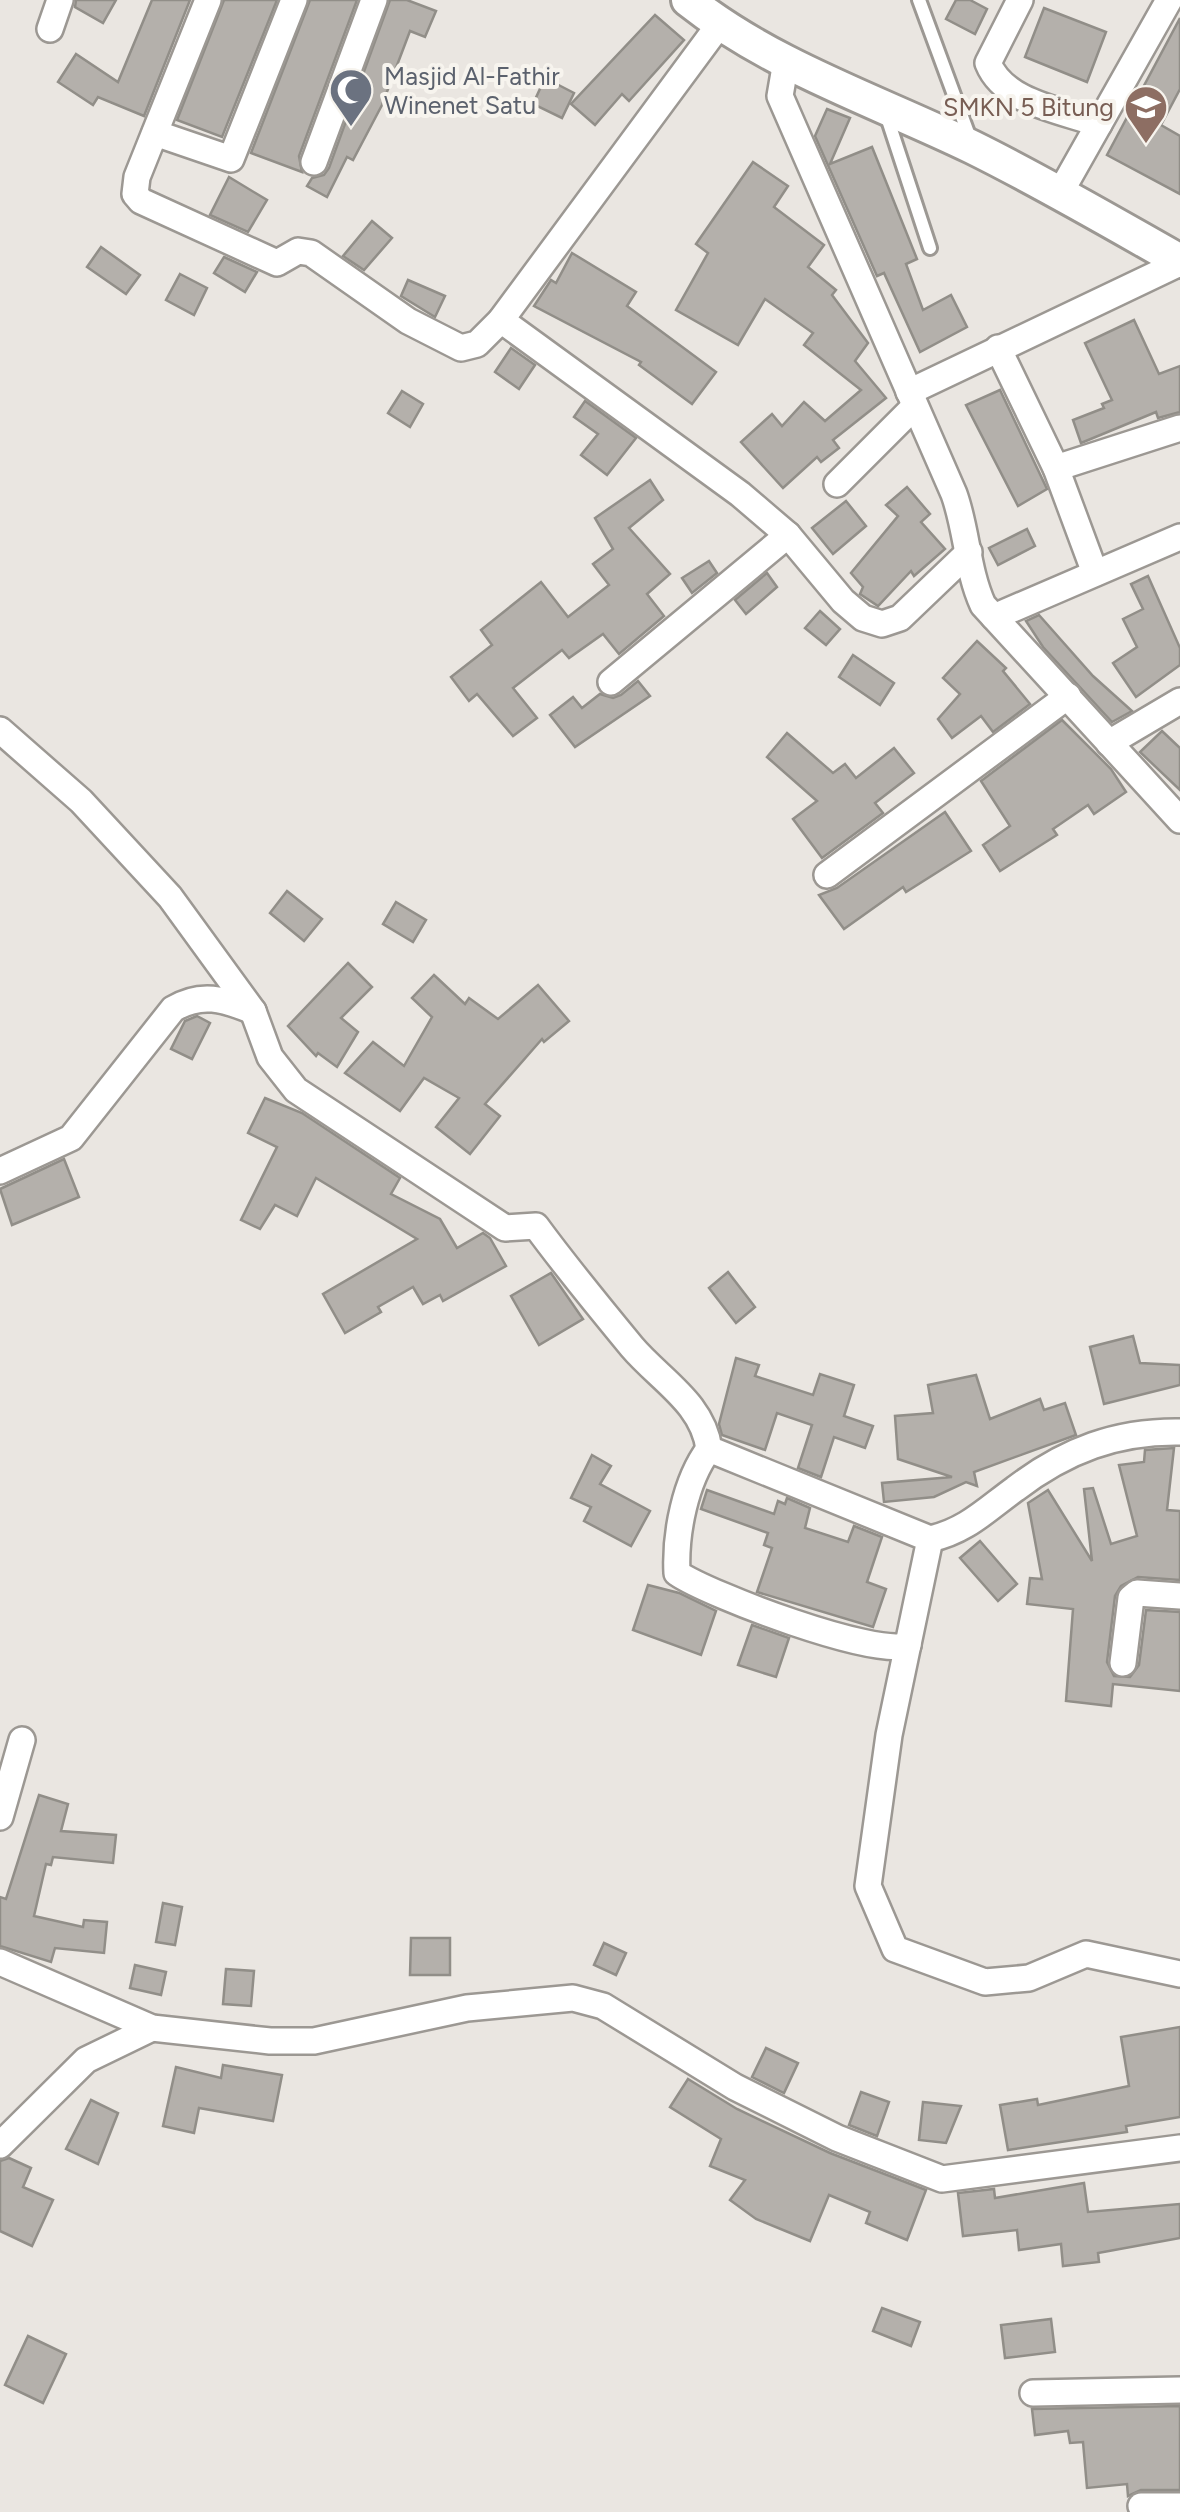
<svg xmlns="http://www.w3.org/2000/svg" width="1180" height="2512" font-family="Figtree,sans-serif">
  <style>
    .building { fill: #b4b0ab; stroke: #918e88; stroke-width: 2.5 }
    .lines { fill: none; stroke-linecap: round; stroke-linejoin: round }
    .service-casing { stroke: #9c9893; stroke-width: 18 }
    .minor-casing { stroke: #9c9893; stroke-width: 30 }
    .tertiary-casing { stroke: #9c9893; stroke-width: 38 }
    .service { stroke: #fff; stroke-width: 12 }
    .minor { stroke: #fff; stroke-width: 25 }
    .tertiary { stroke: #fff; stroke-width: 32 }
    .labels { text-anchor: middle; stroke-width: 8; stroke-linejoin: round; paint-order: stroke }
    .worship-label { font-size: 25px; fill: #5b616d; stroke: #f7f4ee; text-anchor: start }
    .education-label { font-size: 25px; fill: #785e54; stroke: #f7f4ee; text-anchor: end }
  </style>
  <rect width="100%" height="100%" fill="#eae6e1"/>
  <g class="building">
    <polygon points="76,0 116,0 103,23 75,7"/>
    <polygon points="152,0 190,0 144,116 98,97 93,105 58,82 76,54 118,82"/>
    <polygon points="224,0 277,0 222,137 177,120"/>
    <polygon points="310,0 357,0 299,156 302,172 251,153"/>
    <polygon points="390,0 407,0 436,11 425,37 410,31 382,105 353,160 347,157 327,197 307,186 312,178 324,175 329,168"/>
    <polygon points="956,0 970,0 987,9 975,34 946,19"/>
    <polygon points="1044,8 1106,32 1087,82 1025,57"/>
    <polygon points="655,15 684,40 629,101 622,94 595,125 571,104"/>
    <polygon points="1180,18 1180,89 1161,125 1180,136 1180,194 1107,155"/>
    <polygon points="545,78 574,93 562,118 533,104"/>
    <polygon points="827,109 850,118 830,164 872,147 917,259 906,264 923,310 951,295 967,327 920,352 884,273 877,276 815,136"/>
    <polygon points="753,162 788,186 774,207 824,245 808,267 836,290 832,295 868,343 855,361 886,398 833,440 839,448 821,462 817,457 783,488 741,442 772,414 782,426 804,402 825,421 861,390 804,345 813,333 765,299 738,345 676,310 708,253 696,244"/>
    <polygon points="229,177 267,200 248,232 210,215"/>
    <polygon points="372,221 392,238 364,270 343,256"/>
    <polygon points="101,247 140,275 126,294 87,267"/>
    <polygon points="572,253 636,292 627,306 716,372 692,404 639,365 641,362 534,306 551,280 556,283"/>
    <polygon points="224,257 257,272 245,292 214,273"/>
    <polygon points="180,274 207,288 194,315 166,300"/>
    <polygon points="408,280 445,296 435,317 401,296"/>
    <polygon points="1134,320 1159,374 1180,366 1180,412 1158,418 1156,412 1081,443 1073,420 1104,408 1102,404 1112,400 1085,343"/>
    <polygon points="511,348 535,365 519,389 495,372"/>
    <polygon points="1000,390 1047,489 1018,506 966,405"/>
    <polygon points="402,391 423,404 410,427 388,413"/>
    <polygon points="585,401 636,438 607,475 581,455 598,434 574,417"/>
    <polygon points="650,480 663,500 629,528 670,574 647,594 664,616 619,654 603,634 569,658 562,650 513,688 537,718 513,736 477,694 469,701 451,677 492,645 481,630 541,582 568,617 609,585 593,564 613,549 595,518"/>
    <polygon points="907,487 930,514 921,522 945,549 914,576 911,571 878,606 860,594 863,587 851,573 898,516 886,505"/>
    <polygon points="846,501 866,526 833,554 812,528"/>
    <polygon points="1027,529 1035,546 998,565 989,548"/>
    <polygon points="709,561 717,573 692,593 682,578"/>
    <polygon points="767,573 777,587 746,614 735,600"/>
    <polygon points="1148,576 1180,648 1180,665 1136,697 1113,663 1137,647 1123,619 1143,609 1131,584"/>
    <polygon points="820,611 840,629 826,645 805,628"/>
    <polygon points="1039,615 1093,676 1132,711 1112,722 1043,647 1026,621"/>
    <polygon points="977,641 1006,668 1003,671 1030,704 993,732 981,716 952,738 938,719 960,694 943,678"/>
    <polygon points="853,655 894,683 880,705 839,677"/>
    <polygon points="638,681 650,696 575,747 550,715 573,697 582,708 600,694 613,698 621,695"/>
    <polygon points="1062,720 1111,769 1126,792 1094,814 1088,805 1053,829 1057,835 1000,871 983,845 1010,826 981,781"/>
    <polygon points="1162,731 1180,748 1180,790 1140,752"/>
    <polygon points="787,733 833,773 845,764 856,778 894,748 914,773 875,803 883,813 822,858 793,819 817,801 767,757"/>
    <polygon points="945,812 971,851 906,892 903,887 844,929 819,895 837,888"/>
    <polygon points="287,891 322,919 304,941 270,913"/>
    <polygon points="396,902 426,920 413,942 383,924"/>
    <polygon points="348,963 372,987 341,1018 358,1032 337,1067 318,1053 316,1056 288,1026"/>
    <polygon points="434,975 465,1004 469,998 498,1019 538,985 569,1021 544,1042 542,1039 485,1104 500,1116 470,1154 436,1127 459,1098 424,1078 400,1111 345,1073 373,1042 404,1066 432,1017 412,998"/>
    <polygon points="197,1016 210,1023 192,1059 171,1049 185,1021"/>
    <polygon points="265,1098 302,1113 400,1178 391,1194 440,1219 457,1248 483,1233 490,1238 506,1266 443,1301 440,1295 423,1304 413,1287 378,1307 381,1312 345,1333 323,1294 417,1239 316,1178 297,1216 275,1205 260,1229 241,1220 277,1147 248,1133"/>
    <polygon points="64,1159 79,1197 12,1225 0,1189"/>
    <polygon points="728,1272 755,1307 736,1323 709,1288"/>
    <polygon points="551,1273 583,1319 539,1345 511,1296"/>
    <polygon points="1133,1336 1140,1363 1180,1365 1180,1385 1104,1404 1090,1347"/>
    <polygon points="736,1358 759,1365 755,1376 813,1395 820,1374 854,1385 844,1416 873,1426 865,1448 834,1437 821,1477 798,1468 812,1425 777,1413 765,1450 722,1435 719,1424"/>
    <polygon points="976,1375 990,1419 1040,1399 1044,1410 1065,1403 1076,1435 974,1472 977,1486 966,1482 934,1497 884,1502 882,1483 952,1477 898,1459 895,1416 933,1413 928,1385"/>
    <polygon points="1174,1448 1167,1510 1180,1511 1180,1580 1138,1577 1121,1586 1115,1596 1107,1662 1114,1676 1130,1677 1139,1665 1146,1610 1180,1612 1180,1691 1113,1684 1111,1706 1066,1701 1073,1609 1027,1604 1030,1578 1042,1579 1028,1503 1048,1490 1092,1561 1084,1489 1093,1488 1111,1544 1137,1536 1119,1465 1144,1462 1145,1450"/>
    <polygon points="592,1455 611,1466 600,1484 650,1511 631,1546 584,1521 591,1507 571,1498"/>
    <polygon points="707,1490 774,1514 778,1501 785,1504 787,1498 810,1508 805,1528 848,1542 854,1526 882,1537 867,1582 886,1589 873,1627 757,1592 772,1548 764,1545 768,1533 701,1509"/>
    <polygon points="980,1541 1017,1584 998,1601 960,1558"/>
    <polygon points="648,1585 679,1593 716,1611 701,1655 633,1630"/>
    <polygon points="752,1625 789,1638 776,1677 738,1665"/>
    <polygon points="39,1795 68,1804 61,1831 116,1835 113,1863 53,1857 51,1865 46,1864 34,1916 83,1927 84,1920 107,1922 104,1953 55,1948 51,1962 0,1946 0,1897 6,1899"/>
    <polygon points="163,1903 182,1907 175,1945 156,1942"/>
    <polygon points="411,1938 450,1938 450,1975 410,1975"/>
    <polygon points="604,1943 626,1953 616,1975 594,1965"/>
    <polygon points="135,1965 166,1972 161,1995 130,1988"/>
    <polygon points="226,1969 254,1971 251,2006 223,2004"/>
    <polygon points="1180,2027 1180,2117 1126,2126 1127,2132 1008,2150 1000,2105 1037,2099 1038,2105 1129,2086 1121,2037"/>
    <polygon points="766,2048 798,2063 784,2093 752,2077"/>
    <polygon points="223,2065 282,2075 273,2121 199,2108 194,2133 163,2126 176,2067 221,2078"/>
    <polygon points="688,2079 737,2109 830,2153 926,2190 907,2240 866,2223 870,2212 829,2195 810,2241 756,2219 730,2200 745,2180 710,2166 721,2139 670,2107"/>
    <polygon points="861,2092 889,2102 877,2136 849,2125"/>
    <polygon points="91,2100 118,2113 98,2164 66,2149"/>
    <polygon points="923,2102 961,2106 946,2143 919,2140"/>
    <polygon points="9,2158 31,2168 23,2187 53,2200 32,2246 0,2231 0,2161"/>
    <polygon points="1084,2183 1088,2212 1180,2204 1180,2238 1098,2253 1099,2262 1063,2266 1061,2244 1019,2250 1017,2230 963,2236 958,2193 994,2189 995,2198"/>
    <polygon points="882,2308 920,2322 911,2346 873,2331"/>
    <polygon points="1051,2319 1055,2352 1005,2358 1001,2325"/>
    <polygon points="28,2336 66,2354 43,2403 5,2385"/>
    <polygon points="1180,2406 1180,2490 1141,2490 1128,2496 1127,2484 1087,2488 1083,2442 1070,2443 1068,2431 1035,2435 1032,2409"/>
  </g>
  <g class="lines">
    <g class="service-casing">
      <g id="service">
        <polyline points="919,0 971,141"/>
        <polyline points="886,114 930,248"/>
      </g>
    </g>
    <g class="minor-casing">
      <g id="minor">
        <polyline points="208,0 137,177 135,194 141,201 277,263 298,251 311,253 408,321 461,348 477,344 501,320 719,25"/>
        <path d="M1020 0 988 63C1004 103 1061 110 1099 124"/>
        <polyline points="50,29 60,0"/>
        <path d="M786 61 780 96 954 494C967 530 967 570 983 605L1180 820"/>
        <polyline points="155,133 231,159 294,0"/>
        <polyline points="314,162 374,0"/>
        <polyline points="1060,193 1169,0"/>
        <polyline points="501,320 740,494 788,535 843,601 863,618 882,624 900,618 969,552"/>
        <polyline points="998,348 1056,468 1095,573"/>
        <polyline points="909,392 1180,263"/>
        <polyline points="1056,468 1180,428"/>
        <polyline points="837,484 915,406"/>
        <polyline points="994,617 1180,537"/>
        <polyline points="611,682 788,535"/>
        <path d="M0 730 81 801 170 897 253 1011 270 1057 296 1090 505 1228 536 1226C566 1267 599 1307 632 1347 660 1380 703 1403 709 1449L930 1539 889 1735 868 1886 895 1949 985 1982 1029 1978 1086 1954 1180 1974"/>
        <polyline points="1109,743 1180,701"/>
        <polyline points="827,875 1068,696"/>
        <path d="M0 1171 71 1138 173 1009C201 992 224 999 253 1011"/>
        <path d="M709 1449C685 1481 675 1534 677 1573 709 1595 876 1658 908 1645"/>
        <path d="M930 1539C966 1531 986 1510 1015 1489 1066 1450 1117 1431 1180 1432"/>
        <polyline points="1123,1663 1131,1598 1137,1593 1180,1596"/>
        <polyline points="0,1817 22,1740"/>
        <polyline points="0,1962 152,2028 270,2041 314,2041 467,2008 573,1998 603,2006 735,2087 837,2138 942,2179 1180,2148"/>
        <polyline points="0,2145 86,2060 152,2028"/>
        <polyline points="1033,2393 1180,2390"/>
        <polyline points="1141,2506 1180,2506"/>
      </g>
    </g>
    <g class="tertiary-casing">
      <path id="tertiary" d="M688 0C771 66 877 101 972 147 1043 182 1111 222 1180 261"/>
    </g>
    <use href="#service" class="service"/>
    <use href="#minor" class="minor"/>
    <use href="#tertiary" class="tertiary"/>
  </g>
  <defs>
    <g id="mosque-pin" transform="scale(2.25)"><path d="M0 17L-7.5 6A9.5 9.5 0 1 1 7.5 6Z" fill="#6b7280" stroke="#f7f4ee"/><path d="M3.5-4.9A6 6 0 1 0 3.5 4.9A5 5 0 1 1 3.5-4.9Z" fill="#fff"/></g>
    <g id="school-pin" transform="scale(2.25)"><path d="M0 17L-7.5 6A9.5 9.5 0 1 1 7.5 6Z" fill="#8d6e63" stroke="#f7f4ee"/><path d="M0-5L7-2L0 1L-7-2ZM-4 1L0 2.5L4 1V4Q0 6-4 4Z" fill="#fff"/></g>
  </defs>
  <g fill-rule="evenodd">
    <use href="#mosque-pin" x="351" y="90"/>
    <use href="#school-pin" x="1146" y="107"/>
  </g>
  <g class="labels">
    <g class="worship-label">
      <text x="384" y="85">Masjid Al-Fathir<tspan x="384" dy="29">Winenet Satu</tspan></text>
    </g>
    <g class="education-label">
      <text x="1114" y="116">SMKN 5 Bitung</text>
    </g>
  </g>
</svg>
